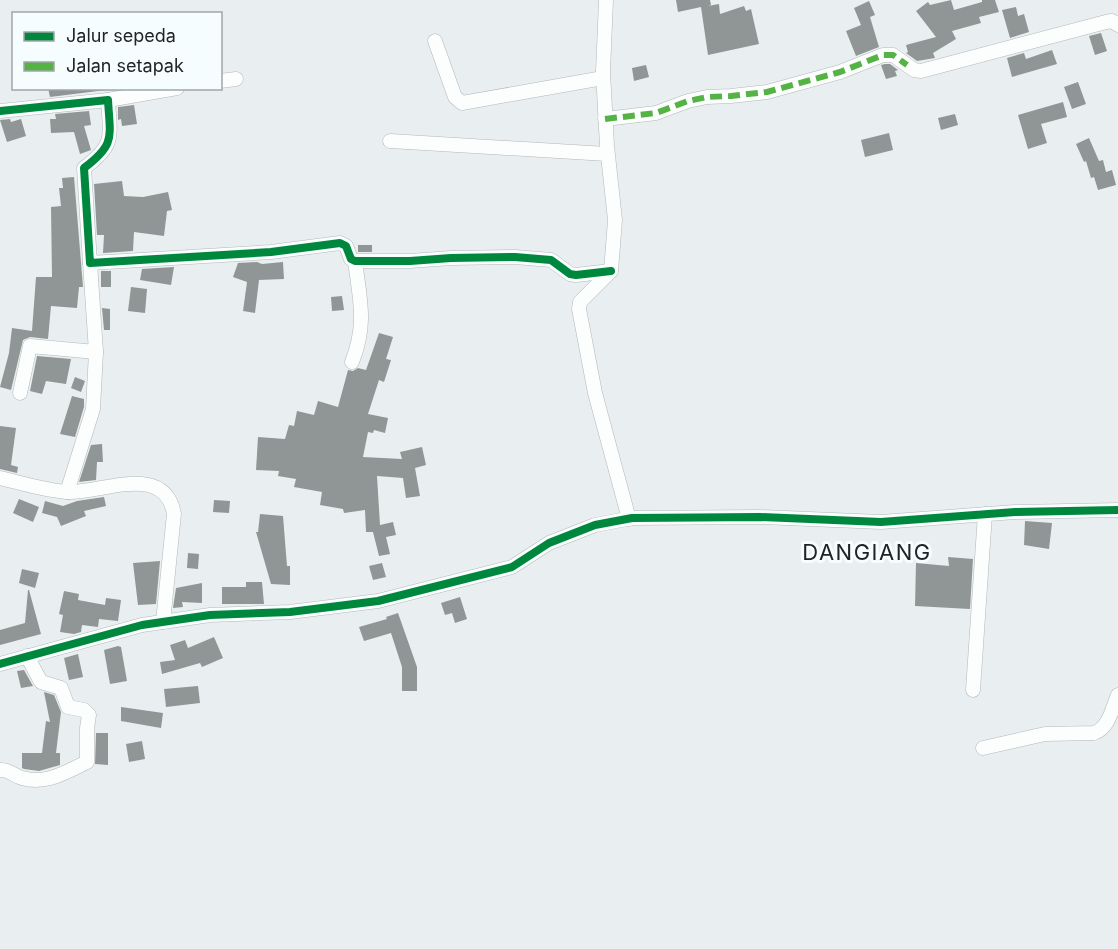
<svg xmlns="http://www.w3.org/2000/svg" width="1118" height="949" font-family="Inter,sans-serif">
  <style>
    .building { fill: #909595 }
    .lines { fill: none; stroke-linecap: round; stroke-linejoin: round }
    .minor-casing { stroke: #b3b7b8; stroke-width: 15 }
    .minor { stroke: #fcfdfd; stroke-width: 14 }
    .quiet { stroke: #55b245; stroke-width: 6; stroke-dasharray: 12 6; stroke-linecap: butt }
    .cycleway-casing { stroke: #f6fdfe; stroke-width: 11 }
    .cycleway { stroke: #00873e; stroke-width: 8 }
    .labels { text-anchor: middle; stroke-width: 6; stroke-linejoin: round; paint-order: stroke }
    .quarter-label { font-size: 22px; letter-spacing: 1.5px; fill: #202425; stroke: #f6fdfe }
  </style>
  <rect width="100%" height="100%" fill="#e9eff0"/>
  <g class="building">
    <polygon points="676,0 710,0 711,5 708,6 719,4 720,14 744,6 746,11 751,9 759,44 708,55 701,7 678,12"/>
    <polygon points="951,0 954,10 982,2 982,0 995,0 999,12 979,17 981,23 952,31 956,39 933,53 935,58 917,61 906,53 908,52 906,45 936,37 916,11 928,2 930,5"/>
    <polygon points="869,1 875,15 870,17 879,47 856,56 846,31 861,25 854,8"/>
    <polygon points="1016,7 1018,16 1024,14 1029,32 1010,38 1002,10"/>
    <polygon points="1101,33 1107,51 1095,55 1089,36"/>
    <polygon points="1052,50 1057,64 1012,77 1007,58 1024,53 1026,59"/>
    <polygon points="885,64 890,64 898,70 895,71 897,76 886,79 881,65"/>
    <polygon points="646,65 649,77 634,81 632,68"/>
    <polygon points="1078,82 1086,104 1072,109 1064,87"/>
    <polygon points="48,88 122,88 50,97"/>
    <polygon points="1063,102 1067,117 1041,124 1047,143 1028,149 1018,115"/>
    <polygon points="134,105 137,124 122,126 121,119 118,120 118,107"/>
    <polygon points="89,111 91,125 84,126 91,150 80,154 74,132 51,133 50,119 56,119 55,114"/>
    <polygon points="955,114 958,125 941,130 938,118"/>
    <polygon points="10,119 11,122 21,119 26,136 7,142 0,120"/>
    <polygon points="889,133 893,150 865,157 861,140"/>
    <polygon points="1089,138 1099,161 1103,160 1106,172 1112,170 1116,185 1098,190 1094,177 1091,178 1086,161 1084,162 1076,144"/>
    <polygon points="74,177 83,287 79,287 77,308 51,306 48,339 30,337 23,340 11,390 0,387 9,353 12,328 32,331 36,277 52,277 51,207 61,206 59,188 63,188 62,178"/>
    <polygon points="122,181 124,196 143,197 168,192 172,210 167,211 164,236 134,232 133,251 103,253 104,235 97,235 94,184"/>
    <rect x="358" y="245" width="14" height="7"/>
    <polygon points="257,262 262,264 283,262 284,279 259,280 255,313 243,311 247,282 233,277 238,263"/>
    <polygon points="174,267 171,285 140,280 142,269"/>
    <rect x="101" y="271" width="10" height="16"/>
    <polygon points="131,287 147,289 145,313 128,311"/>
    <polygon points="342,296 344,310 332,311 331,297"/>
    <polygon points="102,308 110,309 110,330 104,330"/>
    <polygon points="379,333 393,337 386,359 391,360 384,382 379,380 368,414 388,418 385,433 374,430 373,433 368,432 363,457 402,459 400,452 422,447 426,465 415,468 420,496 406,498 403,478 377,476 380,525 393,522 396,535 386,537 390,554 379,556 373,532 366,532 365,510 344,513 343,509 320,505 322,492 294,487 296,479 278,476 279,471 256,470 258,437 285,439 289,425 294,426 297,411 314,415 318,401 338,407 348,370 353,371 358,368 366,370"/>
    <polygon points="37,356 71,359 66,384 46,381 42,394 30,391"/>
    <polygon points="75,377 85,381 81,392 71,388"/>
    <polygon points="72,396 84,399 84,407 75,437 60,434"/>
    <polygon points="0,426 16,428 11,465 18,467 17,473 0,469"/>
    <polygon points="102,444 103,462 97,462 96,480 79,482 91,445"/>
    <polygon points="104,497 106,506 84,511 86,516 61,526 57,517 42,513 45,501 63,506 77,501"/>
    <polygon points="19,499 39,507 33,522 13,513"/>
    <polygon points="214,500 230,501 229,513 213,512"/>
    <polygon points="260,514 283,516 287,566 290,566 290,585 271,584 256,532 258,532"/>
    <polygon points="1025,521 1052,523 1049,549 1024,545"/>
    <polygon points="188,553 199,554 198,569 187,568"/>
    <polygon points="948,557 973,559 970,609 915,606 916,563 949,566"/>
    <polygon points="160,561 156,604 138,605 133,563"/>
    <polygon points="382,563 386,577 373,580 369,566"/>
    <polygon points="22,569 39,573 35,588 19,583"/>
    <polygon points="246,582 262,582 264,604 222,604 222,587 246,587"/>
    <polygon points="202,583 202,603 182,602 183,607 173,608 176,588"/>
    <polygon points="28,590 29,590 41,634 0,645 0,630 25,623"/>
    <polygon points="64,591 79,594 78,600 105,605 106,598 121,600 118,621 99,619 98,627 82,625 81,632 74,634 60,632 63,615 59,614"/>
    <polygon points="460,597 467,619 455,623 452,613 445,615 441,603"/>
    <polygon points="398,613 417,667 417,691 402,691 402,667 391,633 364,641 359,627 387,619 386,617"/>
    <polygon points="214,637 223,658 202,667 200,663 162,674 160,662 175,660 170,645 185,640 188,648"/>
    <polygon points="118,646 121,647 127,681 110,684 104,650"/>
    <polygon points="78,654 83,677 69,680 64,658"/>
    <polygon points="24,670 33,686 21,688 17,671"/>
    <polygon points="198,686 200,703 166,707 164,689"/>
    <polygon points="44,692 54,695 61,712 56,753 60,753 60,765 39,771 24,769 22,768 22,753 42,753 46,721 50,722"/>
    <polygon points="121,707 163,713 161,728 121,721"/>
    <polygon points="96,733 108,733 108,765 95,764"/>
    <polygon points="142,741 145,759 129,762 126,744"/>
  </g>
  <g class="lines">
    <g class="minor-casing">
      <g id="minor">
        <polyline points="606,0 603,72 607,146 615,220 611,271 580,302 579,309 595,393 629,519"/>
        <polyline points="435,41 455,97 462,103 603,78"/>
        <polyline points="220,81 236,79"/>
        <polyline points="108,100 177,88"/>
        <path d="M0 111 108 100C110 137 116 144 84 168L90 263 271 252 340 243 346 246 351 259 355 261H410L451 258 515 257 551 260 570 274 576 275 611 271"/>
        <polyline points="605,119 656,113 688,101 707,97 731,96 767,92 840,72 883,55 893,55 914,70 921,71 1106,22 1112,21 1118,25"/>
        <polyline points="390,141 607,154"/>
        <path d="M352 362C367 324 360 300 355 261"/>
        <polyline points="20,393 30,346 96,352"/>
        <path d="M0 478C22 483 46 491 69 492 102 493 165 462 174 514L163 622"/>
        <polyline points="67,492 93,409 96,352 90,263"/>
        <polyline points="0,664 142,625 210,615 290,612 378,601 512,567 549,543 595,525 632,518 760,517 881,522 1015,512 1118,510"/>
        <polyline points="973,690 985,514"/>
        <path d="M983 748 1045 734 1094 733C1109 728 1112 709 1118 695"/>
        <path d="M0 770C9 769 14 776 22 778 46 785 66 772 87 762V728L89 715 84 710 68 707 61 688 41 682 27 656"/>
      </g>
    </g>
    <use href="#minor" class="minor"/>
    <polyline class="quiet" points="605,119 656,113 688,101 707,97 731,96 767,92 840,72 883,55 893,55 907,65"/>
    <g class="cycleway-casing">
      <g id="cycleway">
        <path d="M0 111 108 100C110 137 116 144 84 168L90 263 271 252 340 243 346 246 351 259 355 261H410L451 258 515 257 551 260 570 274 576 275 611 271"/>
        <polyline points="0,664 142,625 210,615 290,612 378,601 512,567 549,543 595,525 632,518 760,517 881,522 1015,512 1118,510"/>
      </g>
    </g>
    <use href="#cycleway" class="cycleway"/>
  </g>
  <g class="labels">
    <g class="quarter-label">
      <text x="867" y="560">DANGIANG</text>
    </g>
  </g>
  <rect x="12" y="12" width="210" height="78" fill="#f6fdfe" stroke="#a0a6a7" stroke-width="1.5"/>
  <rect x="24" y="32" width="30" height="9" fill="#00873e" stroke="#a0a6a7" stroke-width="1.5"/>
  <text x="66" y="42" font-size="18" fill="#202425">Jalur sepeda</text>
  <rect x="24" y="62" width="30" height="9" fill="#55b245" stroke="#a0a6a7" stroke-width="1.5"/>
  <text x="66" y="72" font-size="18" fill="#202425">Jalan setapak</text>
</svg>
